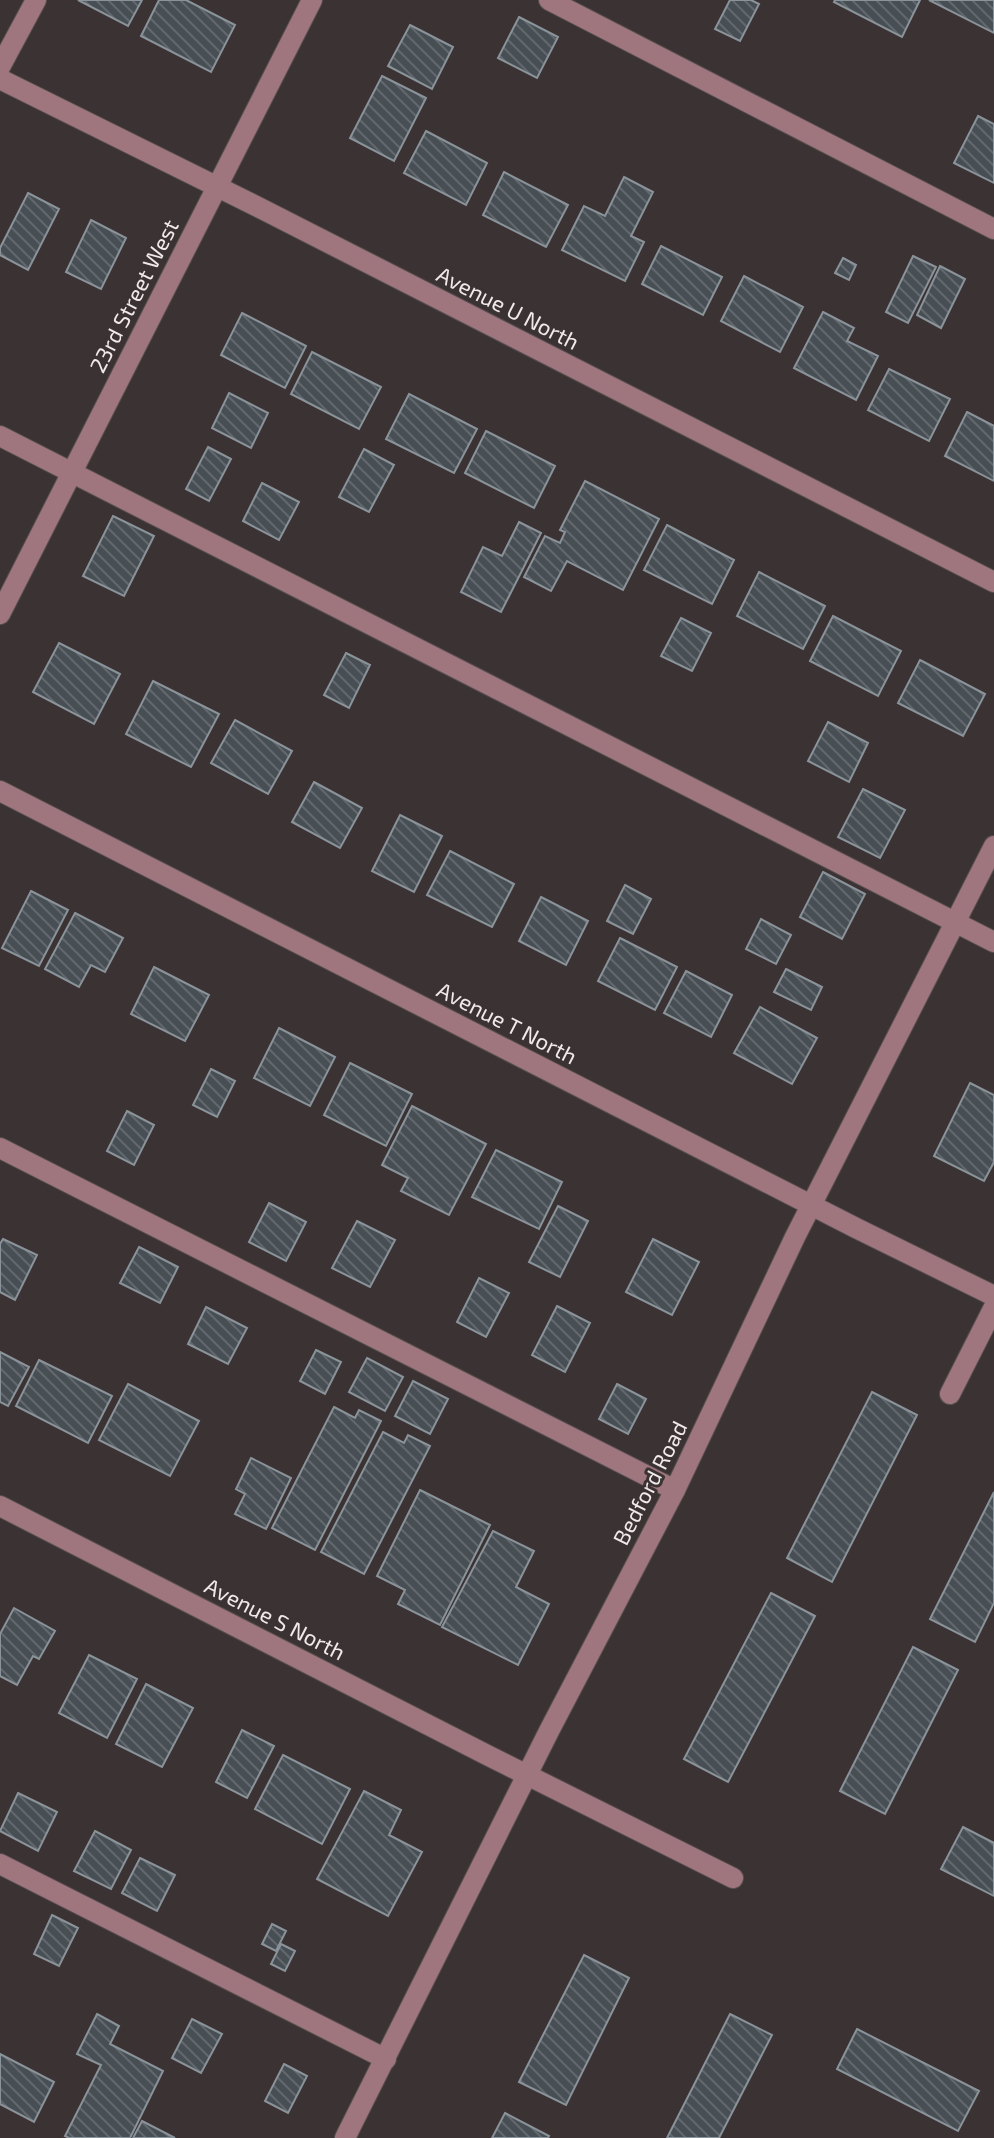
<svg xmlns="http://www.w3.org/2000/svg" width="994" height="2138" font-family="'Exo 2',sans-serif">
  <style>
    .building { fill: url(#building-back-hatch); stroke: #8b939a; stroke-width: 2 }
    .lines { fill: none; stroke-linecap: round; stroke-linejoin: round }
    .minor-casing { stroke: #584f50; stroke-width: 22 }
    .minor { stroke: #9f767e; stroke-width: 20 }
    .labels { text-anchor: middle; stroke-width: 6; stroke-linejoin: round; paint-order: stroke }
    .street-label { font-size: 22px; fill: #f0eaeb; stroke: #3b3233 }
  </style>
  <defs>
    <pattern id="building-back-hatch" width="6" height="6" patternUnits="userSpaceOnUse" patternTransform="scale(2)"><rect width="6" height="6" fill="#474f55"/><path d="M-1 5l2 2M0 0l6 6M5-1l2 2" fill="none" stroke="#62686e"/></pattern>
  </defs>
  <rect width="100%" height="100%" fill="#3b3233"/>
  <g class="building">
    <polygon points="78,0 142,0 128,26"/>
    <polygon points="159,0 186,0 235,25 211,72 141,36"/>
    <polygon points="730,0 751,0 759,4 740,41 715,29"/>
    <polygon points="835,0 920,0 902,37 834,2"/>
    <polygon points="930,0 994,0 994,33 929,0"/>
    <polygon points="519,17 558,37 537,78 498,58"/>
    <polygon points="410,25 453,47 432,89 388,66"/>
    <polygon points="382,76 426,98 394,161 350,138"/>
    <polygon points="978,116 994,124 994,183 954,163"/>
    <polygon points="426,131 487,163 466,205 404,173"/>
    <polygon points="504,172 568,205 546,247 483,215"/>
    <polygon points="624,177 653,192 631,236 644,242 625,281 562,250 584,206 605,216"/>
    <polygon points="28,193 59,209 28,270 0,255 0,248"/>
    <polygon points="91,220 126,238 101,289 66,272"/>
    <polygon points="661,246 722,277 703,315 642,284"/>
    <polygon points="913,256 936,267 908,323 886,312"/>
    <polygon points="843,258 856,265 849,280 835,273"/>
    <polygon points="940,266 965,279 941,328 917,315"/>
    <polygon points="744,276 803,307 780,352 721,321"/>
    <polygon points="823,312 854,328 847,341 878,356 856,400 794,368"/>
    <polygon points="242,313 306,346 285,388 221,355"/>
    <polygon points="312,352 381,387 359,429 291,394"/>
    <polygon points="889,369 950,399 929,441 868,410"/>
    <polygon points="229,393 268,413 251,448 212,428"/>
    <polygon points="409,394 477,429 454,473 386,439"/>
    <polygon points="967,412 994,426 994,481 945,456"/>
    <polygon points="486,431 555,466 534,508 465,473"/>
    <polygon points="208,447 231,459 209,501 186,489"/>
    <polygon points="364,449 394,465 369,512 339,497"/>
    <polygon points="585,481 659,519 623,590 567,561 551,591 524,577 545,536 560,543 565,532 560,530"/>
    <polygon points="262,483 299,502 279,540 243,521"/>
    <polygon points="113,516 154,536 124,596 83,576"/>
    <polygon points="519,522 541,533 501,612 461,592 483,547 502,556"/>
    <polygon points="667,525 734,560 712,604 644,570"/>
    <polygon points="759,572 825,606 803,649 737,616"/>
    <polygon points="833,616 901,651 878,696 810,661"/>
    <polygon points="681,618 711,633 692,671 661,656"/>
    <polygon points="59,643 120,674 94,724 33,692"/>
    <polygon points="346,653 370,665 349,708 324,695"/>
    <polygon points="920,660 985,694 963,736 898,703"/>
    <polygon points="153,681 219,714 191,767 126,734"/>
    <polygon points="235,720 292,751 268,794 211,763"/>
    <polygon points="828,722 868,743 849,782 808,761"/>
    <polygon points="314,782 362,808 340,848 292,822"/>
    <polygon points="863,789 905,810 880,858 838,837"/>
    <polygon points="400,815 442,836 414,892 372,871"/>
    <polygon points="450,851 514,884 492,927 427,895"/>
    <polygon points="823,872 865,894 842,939 800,917"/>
    <polygon points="625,885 651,899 633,934 607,921"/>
    <polygon points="31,891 68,910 39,966 2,948"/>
    <polygon points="541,897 588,921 566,965 519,941"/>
    <polygon points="75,913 123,938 105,972 91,965 79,987 45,969"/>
    <polygon points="761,919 791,935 776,964 746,949"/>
    <polygon points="620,938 677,967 655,1010 598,981"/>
    <polygon points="154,967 209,995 185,1041 131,1014"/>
    <polygon points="786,969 822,987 811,1010 774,992"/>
    <polygon points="686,971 732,995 711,1037 664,1013"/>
    <polygon points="760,1007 817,1038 792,1084 734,1053"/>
    <polygon points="279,1028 335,1057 310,1106 254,1078"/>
    <polygon points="350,1063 412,1094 386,1146 324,1115"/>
    <polygon points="211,1069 235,1081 217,1117 193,1105"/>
    <polygon points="970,1083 994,1095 994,1162 984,1181 934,1156"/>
    <polygon points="412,1106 486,1144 449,1215 401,1191 408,1178 382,1165"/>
    <polygon points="127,1111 154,1125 134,1165 107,1151"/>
    <polygon points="496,1150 562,1182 539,1229 472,1197"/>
    <polygon points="269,1203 306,1222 286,1261 249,1242"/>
    <polygon points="558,1206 588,1221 560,1277 529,1262"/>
    <polygon points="357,1221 395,1240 370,1287 332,1268"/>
    <polygon points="3,1239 37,1255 15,1300 0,1292 0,1244"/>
    <polygon points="653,1239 699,1262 672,1315 626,1292"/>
    <polygon points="139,1247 178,1267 160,1303 120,1283"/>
    <polygon points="479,1278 509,1293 486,1337 457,1322"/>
    <polygon points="557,1306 590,1323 565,1372 532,1355"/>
    <polygon points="206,1307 247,1328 228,1364 188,1344"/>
    <polygon points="316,1350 341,1362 325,1394 300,1381"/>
    <polygon points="0,1352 29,1367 8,1406 0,1402"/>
    <polygon points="367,1358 403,1377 385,1411 349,1392"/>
    <polygon points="39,1360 112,1396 88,1443 16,1406"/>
    <polygon points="413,1381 448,1399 430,1434 395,1416"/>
    <polygon points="128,1384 199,1421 170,1476 99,1440"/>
    <polygon points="617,1384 646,1399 628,1434 599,1419"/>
    <polygon points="872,1392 917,1415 832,1582 787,1558"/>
    <polygon points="334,1407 355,1418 359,1410 381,1421 315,1550 272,1528"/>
    <polygon points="383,1432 404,1443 408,1435 430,1446 364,1574 321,1552"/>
    <polygon points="251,1458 291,1478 266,1529 235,1514 245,1494 236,1489"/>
    <polygon points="420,1490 490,1525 440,1625 398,1604 405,1590 377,1576"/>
    <polygon points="994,1492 994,1603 975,1642 930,1619"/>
    <polygon points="493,1531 534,1551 516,1587 549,1604 518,1665 442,1627"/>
    <polygon points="771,1593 815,1616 728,1782 684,1759"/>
    <polygon points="14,1608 55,1631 39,1659 33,1656 17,1685 0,1676 0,1634"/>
    <polygon points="913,1647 958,1670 885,1814 840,1791"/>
    <polygon points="89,1655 137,1679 107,1738 59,1713"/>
    <polygon points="146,1684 193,1708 162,1767 116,1744"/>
    <polygon points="242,1730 274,1746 247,1798 216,1782"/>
    <polygon points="283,1755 350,1789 322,1844 255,1809"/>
    <polygon points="364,1791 401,1810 389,1835 422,1852 388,1916 317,1879"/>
    <polygon points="18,1793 57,1812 38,1851 0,1831"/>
    <polygon points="963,1827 994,1843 994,1896 941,1869"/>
    <polygon points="95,1831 131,1850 111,1889 74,1871"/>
    <polygon points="140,1858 175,1875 157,1911 122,1893"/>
    <polygon points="52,1915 78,1928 59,1966 34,1954"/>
    <polygon points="272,1924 286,1931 276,1951 262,1944"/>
    <polygon points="281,1944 295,1951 285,1971 271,1964"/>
    <polygon points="584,1955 629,1978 566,2105 519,2082"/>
    <polygon points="97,2014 119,2026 110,2044 163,2071 130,2138 69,2138 65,2136 101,2065 77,2054"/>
    <polygon points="730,2014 772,2035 719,2138 667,2138"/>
    <polygon points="192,2019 222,2034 201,2073 172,2058"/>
    <polygon points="857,2029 979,2091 958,2131 837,2069"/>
    <polygon points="0,2054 54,2082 34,2122 0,2104"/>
    <polygon points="284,2064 307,2076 288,2113 265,2101"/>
    <polygon points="505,2113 549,2136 548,2138 492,2138"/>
    <polygon points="142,2121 175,2138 133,2138"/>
  </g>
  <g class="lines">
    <g class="minor-casing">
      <g id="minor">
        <polyline points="549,0 994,229"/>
        <polyline points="0,67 36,0"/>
        <polyline points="0,79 260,208 994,582"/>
        <polyline points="0,436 994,942"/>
        <polyline points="0,614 312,0"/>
        <polyline points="0,791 856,1228 994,1296"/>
        <polyline points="0,1148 675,1490"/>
        <polyline points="950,1394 994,1307"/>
        <polyline points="0,1506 489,1756 733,1878"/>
        <polyline points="0,1864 386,2059"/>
        <polyline points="345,2138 549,1731 675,1490 795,1237 994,846"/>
      </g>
    </g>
    <use href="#minor" class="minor"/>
  </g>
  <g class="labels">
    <g class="street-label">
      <text transform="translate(134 296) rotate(-63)" y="8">23rd Street West</text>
      <text transform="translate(508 308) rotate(27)" y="8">Avenue U North</text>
      <text transform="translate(507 1023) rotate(27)" y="8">Avenue T North</text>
      <text transform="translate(650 1483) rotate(-63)" y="8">Bedford Road</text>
      <text transform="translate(275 1619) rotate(27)" y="8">Avenue S North</text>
    </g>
  </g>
</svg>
